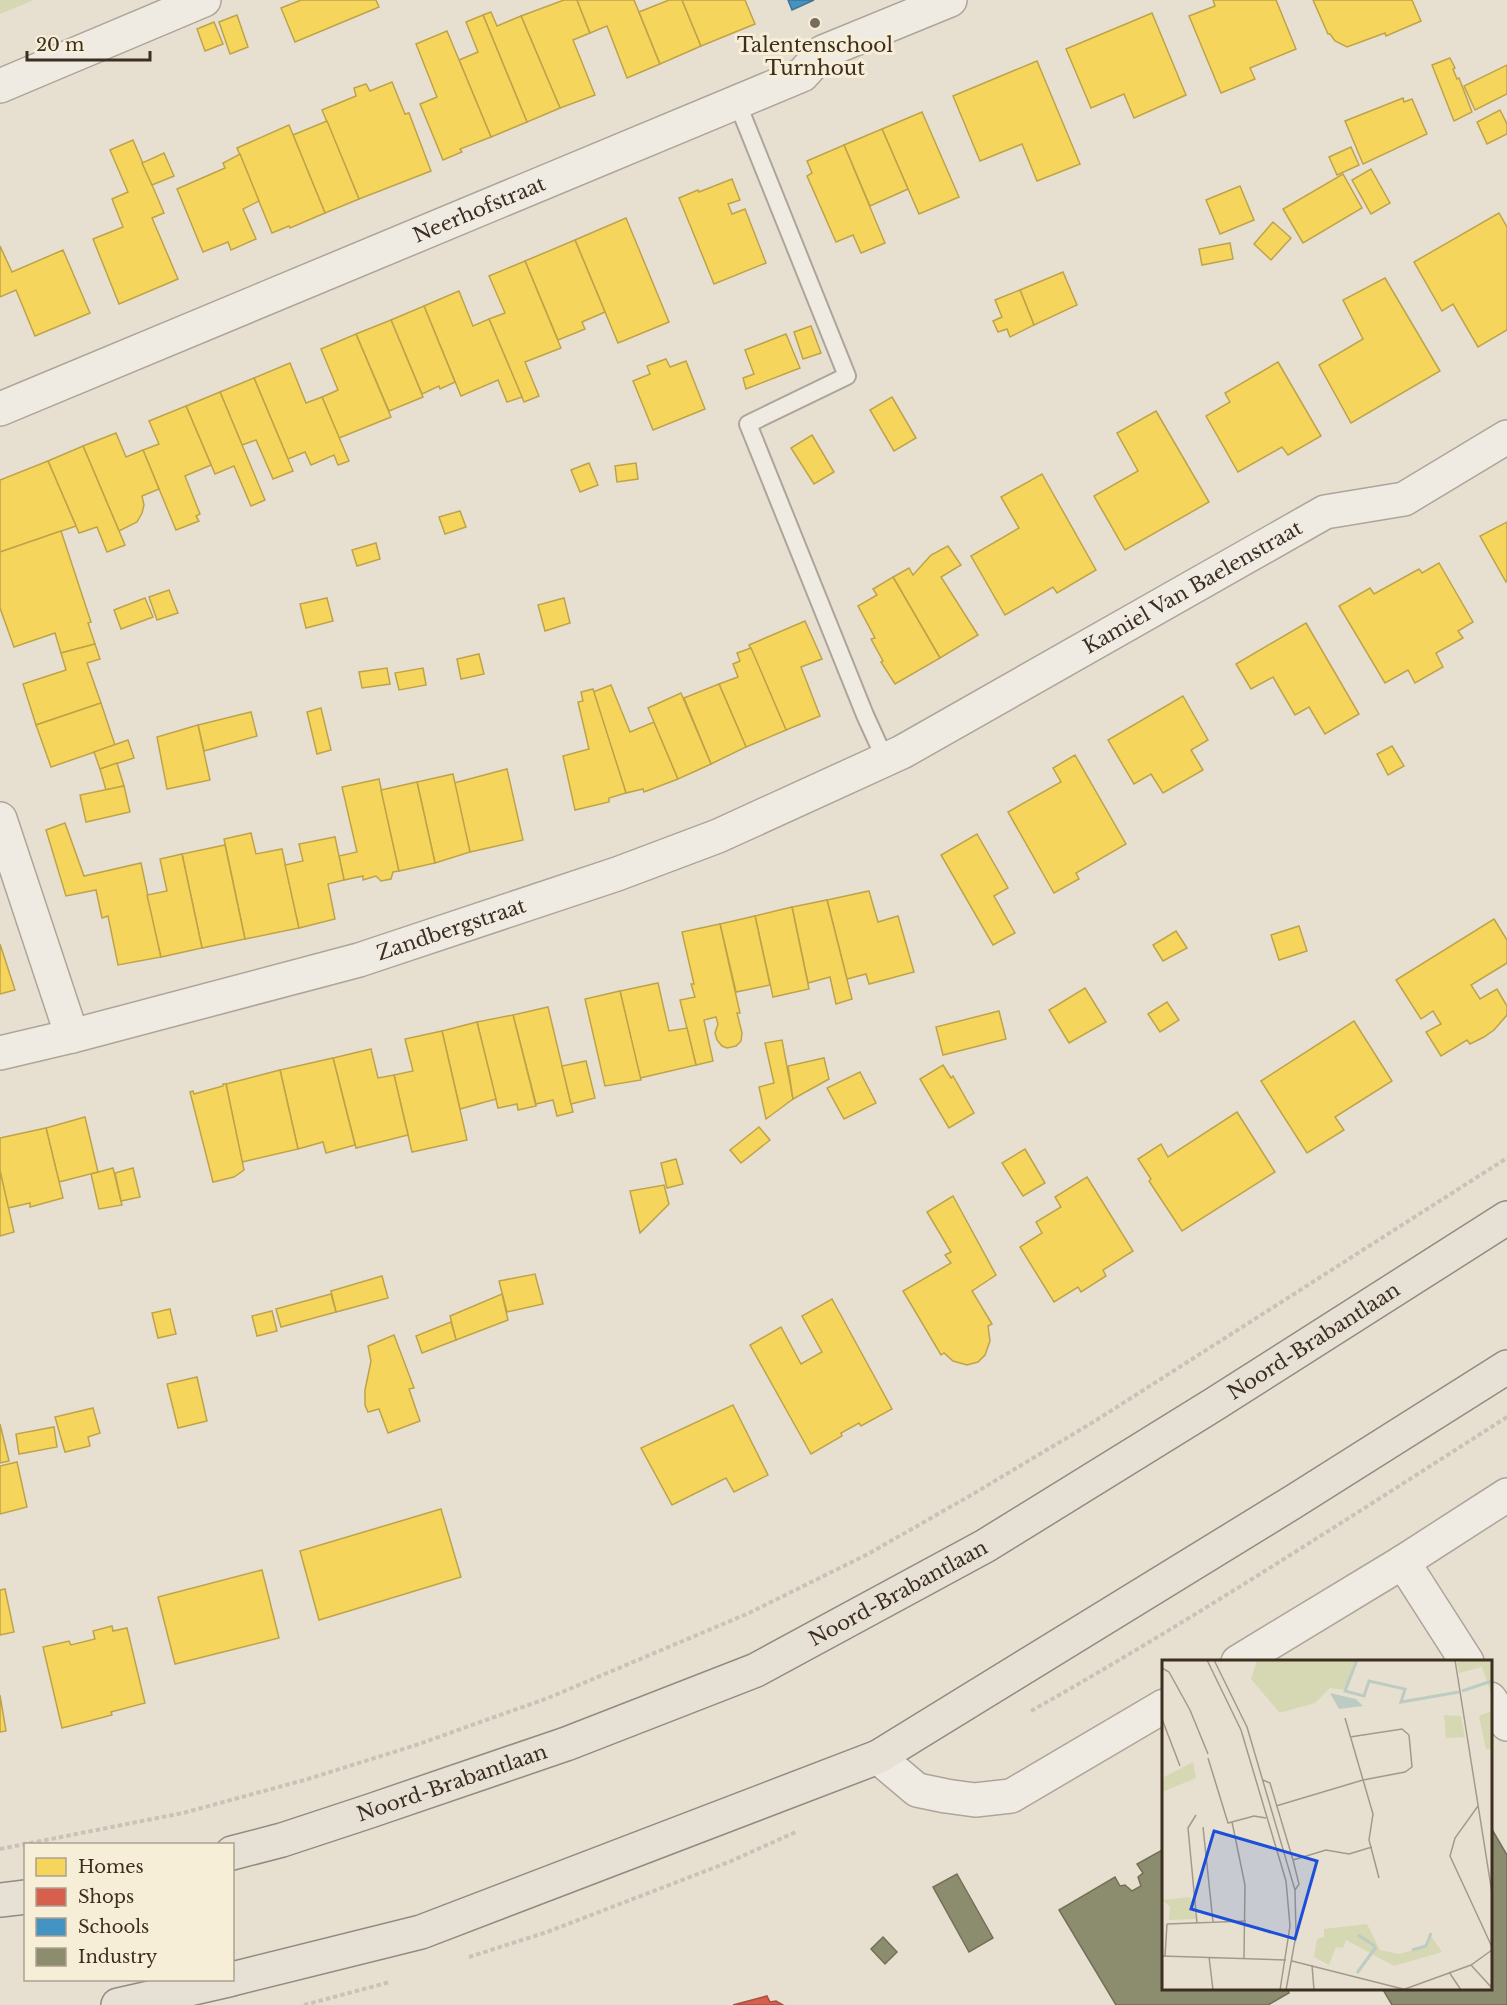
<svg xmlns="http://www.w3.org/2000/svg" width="1507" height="2005" font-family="'Libre Baskerville',serif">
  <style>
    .green { fill: #d6d7b3 }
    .homes { fill: #f6d55c; stroke: #bea34a; stroke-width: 1.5 }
    .shops { fill: #d6604d; stroke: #a85140; stroke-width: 1.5 }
    .schools { fill: #4393c3; stroke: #417592; stroke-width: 1.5 }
    .industry { fill: #8c8c6e; stroke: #747057; stroke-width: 1.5 }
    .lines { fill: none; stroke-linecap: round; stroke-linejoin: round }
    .service-casing { stroke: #ada599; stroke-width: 20 }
    .minor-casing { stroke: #ada599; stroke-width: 36 }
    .primary-casing { stroke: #928b80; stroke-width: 36 }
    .path { stroke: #c8c2b9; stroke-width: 4; stroke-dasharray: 4.5 3; stroke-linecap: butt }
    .service { stroke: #efebe3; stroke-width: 16 }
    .minor { stroke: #efebe3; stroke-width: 33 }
    .primary { stroke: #e6e1d4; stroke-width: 33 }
    .poi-dot { fill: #786c5e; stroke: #f7eed8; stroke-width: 2 }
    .labels { text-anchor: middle; stroke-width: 6; stroke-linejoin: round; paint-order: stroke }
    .poi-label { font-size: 20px; fill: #3d2e20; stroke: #f7eed8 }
    .street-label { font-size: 20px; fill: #3d2e20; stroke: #f7eed8 }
    .inset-river { fill: none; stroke: #bcccc2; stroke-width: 3 }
    .inset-road { fill: none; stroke: #a3998a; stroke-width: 1.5 }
    .view { fill: #1d4ed8; fill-opacity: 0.15; stroke: #1d4ed8; stroke-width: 3 }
    .inset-edge { fill: none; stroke: #3d2e20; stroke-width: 3 }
  </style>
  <rect width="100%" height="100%" fill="#e7e0d1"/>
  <polygon class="green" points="0,0 34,0 0,14"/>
  <g class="homes">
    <polygon points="301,0 376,0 379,7 295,42 281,8"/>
    <polygon points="564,0 577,0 590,33 573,40 595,95 560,108 521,16"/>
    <polygon points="577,0 634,0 660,64 627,78 607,26 590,33"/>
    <polygon points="669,0 682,0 701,46 660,64 639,12"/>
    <polygon points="682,0 745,0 755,24 701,46"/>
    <polygon points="1213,0 1276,0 1296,49 1250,68 1255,79 1221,93 1189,16 1215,6"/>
    <polygon points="1313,0 1412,0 1421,21 1386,36 1385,33 1347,47 1335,41 1330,34 1328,34"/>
    <polygon points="491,12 497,26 521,16 560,108 527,122 483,15"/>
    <polygon points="1152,13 1186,95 1134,118 1124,94 1091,108 1066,49"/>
    <polygon points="237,15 248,47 230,54 219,22"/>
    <polygon points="483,15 527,122 491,137 459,60 478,52 466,22"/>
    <polygon points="214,22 223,44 205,51 197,29"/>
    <polygon points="447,31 491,137 460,149 462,152 443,160 420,104 437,97 416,44"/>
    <polygon points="1450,58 1455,68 1453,69 1457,79 1459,78 1472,112 1454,121 1432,65"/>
    <polygon points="1037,61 1080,164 1037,181 1022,144 980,161 953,96"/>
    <polygon points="1507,65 1507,94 1475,110 1464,86"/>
    <polygon points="392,82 405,114 409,113 431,171 359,199 322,110 356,96 354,88 366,84 370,91"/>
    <polygon points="1403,98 1404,102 1412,99 1427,134 1363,164 1345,121"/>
    <polygon points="1500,110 1507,124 1507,134 1487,144 1477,122"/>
    <polygon points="922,112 959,197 919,214 882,129"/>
    <polygon points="327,121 359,199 325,213 293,135"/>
    <polygon points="289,125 325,213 290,228 289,226 272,233 237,148"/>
    <polygon points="882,129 908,189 870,206 844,145"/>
    <polygon points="133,140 164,213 152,218 178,279 119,304 93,239 123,227 112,199 128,192 110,150"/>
    <polygon points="844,145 885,243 861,253 853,235 836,242 807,176 812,173 807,161"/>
    <polygon points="1351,147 1359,165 1337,175 1329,157"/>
    <polygon points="164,153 174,176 152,185 142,163"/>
    <polygon points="240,154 259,201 243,209 256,239 231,250 228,242 203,252 177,189 225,168 223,163"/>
    <polygon points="1371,169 1390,203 1371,214 1352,180"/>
    <polygon points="1343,174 1362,208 1303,243 1283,209"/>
    <polygon points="732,179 740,200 728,204 732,214 745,209 766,263 714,284 679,198 698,190 699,192"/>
    <polygon points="1240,186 1254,220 1220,234 1206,200"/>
    <polygon points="1499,213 1507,227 1507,330 1478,347 1453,304 1442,311 1414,262"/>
    <polygon points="626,218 669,322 618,343 575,240"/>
    <polygon points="1273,222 1291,238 1271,260 1254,244"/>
    <polygon points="575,240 605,312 582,322 585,329 558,340 525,261"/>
    <polygon points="1230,243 1233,259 1202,265 1199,249"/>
    <polygon points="0,246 12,272 63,250 90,313 35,336 16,290 0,297"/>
    <polygon points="525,261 561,348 525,362 539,396 524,402 489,319 505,313 489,276"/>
    <polygon points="1063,272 1077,305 1034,325 1020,290"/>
    <polygon points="1385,278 1440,371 1351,423 1319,365 1363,339 1343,300"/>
    <polygon points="1020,290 1034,325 1010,337 1007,329 998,332 993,321 1002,317 995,300"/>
    <polygon points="459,291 473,326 489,319 522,397 507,402 498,380 461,396 424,306"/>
    <polygon points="424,306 455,382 440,389 439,386 422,394 391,320"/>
    <polygon points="391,320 423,397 389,411 356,334"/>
    <polygon points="811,326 821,353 803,359 794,332"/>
    <polygon points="356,334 391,417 339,438 322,397 338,390 321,349"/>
    <polygon points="786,334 800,368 746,389 743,378 754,374 745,350"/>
    <polygon points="666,359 670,367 686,361 705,409 653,430 633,381 650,374 647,366"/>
    <polygon points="1278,362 1321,436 1288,455 1282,447 1238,472 1206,416 1230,402 1225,393"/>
    <polygon points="290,363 306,403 322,397 349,461 338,465 334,455 311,465 305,452 288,459 254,378"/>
    <polygon points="254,378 293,471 273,479 256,440 242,445 220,392"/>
    <polygon points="220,392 265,500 251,506 234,466 215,474 186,406"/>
    <polygon points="892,397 916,438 894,451 870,410"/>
    <polygon points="186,406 211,465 185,476 200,514 196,516 199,521 176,530 143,450 159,444 149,421"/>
    <polygon points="1156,411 1209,502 1125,550 1094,496 1138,471 1117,433"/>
    <polygon points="116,433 126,457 143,450 159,489 142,496 144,505 142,513 137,522 119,531 83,446"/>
    <polygon points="812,435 834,472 814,484 791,448"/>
    <polygon points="83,446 125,545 107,552 97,527 79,533 48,461"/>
    <polygon points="48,461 76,526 0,552 0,480"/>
    <polygon points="589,463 598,485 580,492 571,470"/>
    <polygon points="636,463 638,479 617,482 615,466"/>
    <polygon points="1042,474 1096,570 1057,593 1053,587 1005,615 971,556 1019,528 1001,497"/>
    <polygon points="460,511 466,527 445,534 439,517"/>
    <polygon points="1507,522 1507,581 1506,582 1480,536"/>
    <polygon points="61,531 91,622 88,623 95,644 61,653 55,633 14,647 0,608 0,552"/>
    <polygon points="376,543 380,559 357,566 352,550"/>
    <polygon points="948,546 961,565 941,577 978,635 940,658 893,577 909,568 913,575 931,555"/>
    <polygon points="1439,563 1473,622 1458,631 1463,638 1436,653 1443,667 1415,683 1408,670 1385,683 1339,606 1370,588 1374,594 1419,569 1422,573"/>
    <polygon points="893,577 940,658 895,684 881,662 883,661 871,639 875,638 858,606 877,595 873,589"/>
    <polygon points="169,590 178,613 157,620 149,597"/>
    <polygon points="145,598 153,617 121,629 114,610"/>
    <polygon points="327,598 333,621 306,628 300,604"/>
    <polygon points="564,598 570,623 545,631 538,605"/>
    <polygon points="805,621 822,659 801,667 820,716 786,730 749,645"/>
    <polygon points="1306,623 1359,714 1325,734 1309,707 1295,715 1273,677 1251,689 1236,664"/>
    <polygon points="95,644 100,659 87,663 101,703 36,725 23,684 66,670 61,653"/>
    <polygon points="751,648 786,730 746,747 719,684 738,677 733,664 740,661 737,653"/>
    <polygon points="479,654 484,674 461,679 457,659"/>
    <polygon points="387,668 390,684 362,688 359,672"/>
    <polygon points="423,668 426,685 399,690 395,673"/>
    <polygon points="719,684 746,747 711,764 684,698"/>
    <polygon points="611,685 630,732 654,722 678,779 644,792 643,789 626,793 593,692"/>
    <polygon points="593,689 626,793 609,798 609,802 575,810 563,756 589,749 578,702 583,701 581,692"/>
    <polygon points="681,693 711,764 678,779 648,708"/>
    <polygon points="1183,696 1208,740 1191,750 1203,770 1163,793 1151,774 1134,784 1108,740"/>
    <polygon points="101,703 115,745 51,767 36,725"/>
    <polygon points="321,708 331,750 317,754 307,712"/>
    <polygon points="251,712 257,736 204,751 198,725"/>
    <polygon points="198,725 210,780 167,789 157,737"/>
    <polygon points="128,740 134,758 100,769 94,752"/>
    <polygon points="1392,746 1404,766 1388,775 1377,754"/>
    <polygon points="1075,755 1126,844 1076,873 1079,879 1054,893 1008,812 1061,782 1053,768"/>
    <polygon points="117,763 124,786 106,790 100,769"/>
    <polygon points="507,769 523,840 470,852 454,783"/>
    <polygon points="453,774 470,852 435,863 417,782"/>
    <polygon points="379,779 399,871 393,872 391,879 381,881 376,876 363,880 363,876 344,880 339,856 357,852 342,787"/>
    <polygon points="417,782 435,863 399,871 381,790"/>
    <polygon points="124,786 130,812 86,822 80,795"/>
    <polygon points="65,823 84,876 141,863 161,957 118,965 108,916 102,918 96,890 66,896 46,830"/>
    <polygon points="251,833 256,854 282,849 299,928 245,939 224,839"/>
    <polygon points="977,834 1008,888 994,896 1015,933 993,945 941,855"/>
    <polygon points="335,837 344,880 328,884 335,919 299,928 285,865 303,861 299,844"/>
    <polygon points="225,845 245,939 202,948 182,854"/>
    <polygon points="182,854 202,948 161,957 147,895 167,891 160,859"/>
    <polygon points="869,891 878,922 898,916 914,972 869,984 866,974 847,979 827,900"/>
    <polygon points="827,900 852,999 836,1004 830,977 808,983 792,907"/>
    <polygon points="792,907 809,989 773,997 755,916"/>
    <polygon points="755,916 770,985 736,992 720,924"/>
    <polygon points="1494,919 1507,940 1507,963 1471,985 1480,999 1497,989 1507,1006 1507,1015 1494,1030 1484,1037 1470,1044 1467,1040 1441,1056 1426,1032 1441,1024 1433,1011 1421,1019 1396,980"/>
    <polygon points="720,924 740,1013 737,1013 742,1033 741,1041 736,1046 727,1048 722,1046 717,1040 715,1033 718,1024 716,1017 704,1020 713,1061 696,1065 680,1000 695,997 691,984 694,984 682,932"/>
    <polygon points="1299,926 1307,951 1279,960 1271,935"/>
    <polygon points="1176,931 1187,948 1163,961 1153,945"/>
    <polygon points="0,944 15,990 0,994"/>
    <polygon points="658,983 669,1031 687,1028 696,1065 640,1078 620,991"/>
    <polygon points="1085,988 1106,1022 1069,1043 1049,1010"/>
    <polygon points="620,991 641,1080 605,1086 585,999"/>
    <polygon points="1167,1002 1179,1020 1160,1032 1148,1014"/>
    <polygon points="548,1007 573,1112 557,1116 553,1100 536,1104 513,1015"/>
    <polygon points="999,1011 1006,1039 943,1055 936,1027"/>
    <polygon points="513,1015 536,1106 518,1110 517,1104 498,1108 477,1022"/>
    <polygon points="1354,1021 1392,1081 1335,1117 1344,1130 1307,1153 1261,1081"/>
    <polygon points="477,1022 496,1099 460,1109 442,1031"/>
    <polygon points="442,1031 467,1140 412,1152 394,1075 413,1071 405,1039"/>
    <polygon points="782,1040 793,1099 766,1119 759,1087 774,1083 765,1043"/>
    <polygon points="371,1049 378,1078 394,1075 408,1135 356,1148 333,1058"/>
    <polygon points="333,1058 355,1145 326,1153 323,1142 298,1149 280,1070"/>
    <polygon points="824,1058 829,1079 793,1099 788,1066"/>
    <polygon points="586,1061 595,1098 571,1104 562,1066"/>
    <polygon points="943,1065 951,1078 953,1076 974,1113 949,1128 920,1079"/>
    <polygon points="280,1070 298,1149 242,1162 226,1084"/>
    <polygon points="860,1072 876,1103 844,1119 827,1088"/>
    <polygon points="223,1084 226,1084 244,1170 234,1177 213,1182 190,1092 193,1091 194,1094 223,1086"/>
    <polygon points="1237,1112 1275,1172 1182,1231 1149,1181 1151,1179 1138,1159 1161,1144 1168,1157"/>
    <polygon points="85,1117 98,1172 59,1182 46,1128"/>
    <polygon points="759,1127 770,1140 741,1163 730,1150"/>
    <polygon points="46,1128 63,1198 30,1207 30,1203 8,1208 0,1171 0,1138"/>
    <polygon points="1025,1149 1045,1183 1023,1196 1002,1163"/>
    <polygon points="676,1159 683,1184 667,1188 661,1163"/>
    <polygon points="113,1168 122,1205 99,1209 91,1174"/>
    <polygon points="133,1168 140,1197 121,1201 115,1173"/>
    <polygon points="0,1171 14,1232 0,1236"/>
    <polygon points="1087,1177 1133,1251 1103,1270 1106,1276 1081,1292 1078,1287 1054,1302 1020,1247 1042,1233 1036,1222 1061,1207 1055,1197"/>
    <polygon points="664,1185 669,1204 640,1233 630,1191"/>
    <polygon points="953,1196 996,1275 972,1291 992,1324 988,1326 990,1341 985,1355 978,1362 967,1365 953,1361 944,1353 941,1355 903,1291 951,1263 945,1255 951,1252 927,1212"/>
    <polygon points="535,1274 543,1304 507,1312 499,1281"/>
    <polygon points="382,1276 388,1298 336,1312 331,1291"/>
    <polygon points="331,1294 336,1312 281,1327 276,1309"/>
    <polygon points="502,1294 508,1320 456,1340 450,1316"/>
    <polygon points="832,1299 892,1409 861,1426 859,1423 841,1433 842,1436 811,1454 750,1345 781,1327 801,1364 822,1352 802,1316"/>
    <polygon points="170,1309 176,1334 158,1338 152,1313"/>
    <polygon points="272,1311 277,1331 257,1336 252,1316"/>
    <polygon points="451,1322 456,1340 422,1353 416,1336"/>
    <polygon points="394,1335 414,1388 409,1389 420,1421 388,1433 379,1409 368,1412 365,1405 365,1390 371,1361 368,1346"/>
    <polygon points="197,1377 207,1421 178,1428 167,1384"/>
    <polygon points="733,1405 768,1475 734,1492 726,1478 672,1505 641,1448"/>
    <polygon points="93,1408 100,1433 88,1437 90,1446 65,1452 55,1417"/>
    <polygon points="0,1424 9,1461 0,1463"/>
    <polygon points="54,1427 57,1447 19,1454 16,1434"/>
    <polygon points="17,1462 27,1507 0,1514 0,1466"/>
    <polygon points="441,1509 461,1577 319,1620 300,1551"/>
    <polygon points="262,1570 279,1638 175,1664 158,1597"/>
    <polygon points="5,1589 14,1632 0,1635 0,1590"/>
    <polygon points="112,1626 113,1631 127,1628 145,1703 111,1712 112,1715 62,1728 43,1647 69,1641 71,1645 95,1639 93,1631"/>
    <polygon points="0,1695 6,1731 0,1732"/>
  </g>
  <polygon class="shops" points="767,1996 770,2002 776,2001 783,2005 733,2005"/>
  <polygon class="schools" points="788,0 814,0 792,10"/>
  <g class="industry">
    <polygon points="1490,1826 1507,1855 1507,2005 1392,2005 1382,1988 1490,1988"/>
    <polygon points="1164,1849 1164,1988 1287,1988 1289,1993 1268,2005 1116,2005 1059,1910 1115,1877 1120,1886 1125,1885 1132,1891 1141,1886 1138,1877 1143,1873 1137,1864"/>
    <polygon points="957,1874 993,1938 969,1952 933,1887"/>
    <polygon points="883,1937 897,1952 885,1964 871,1949"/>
  </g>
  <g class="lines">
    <g class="service-casing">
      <polyline id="service" points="737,102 847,376 748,424 865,715 885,759"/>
    </g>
    <g class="minor-casing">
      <g id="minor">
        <polyline points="0,86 204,0"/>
        <path id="s1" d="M0 409 802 75 823 52 950 0"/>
        <polyline points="0,819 72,1036"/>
        <path id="s2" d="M0 1053 72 1036 359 960 617 874 718 836 902 752 1325 512 1404 499 1507 437"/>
        <polyline points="1403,1562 1467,1662"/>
        <polyline points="1238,1662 1403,1562 1507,1495"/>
        <polyline points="1490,1699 1507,1724"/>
        <polyline points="878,1757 917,1790 946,1796 975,1800 1011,1796 1164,1706"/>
      </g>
    </g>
    <g class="primary-casing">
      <g id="primary">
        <path id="s3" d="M232 1853 282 1840 367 1812 566 1744 756 1670 985 1546 1213 1405 1507 1218"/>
        <polyline points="0,1900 26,1897"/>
        <polyline points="232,1979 421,1932 878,1757 1293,1502 1507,1367"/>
        <polyline points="118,2005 229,1980"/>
      </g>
    </g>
    <g class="path">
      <path d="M1031 1711C1194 1619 1350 1517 1507 1417"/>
      <polyline points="0,1849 183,1813 308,1779 416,1745 548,1698 749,1613 868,1554 973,1494 1095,1421 1507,1158"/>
      <polyline points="469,1957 547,1932 729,1862 798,1831"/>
      <polyline points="304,2005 390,1982"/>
    </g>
    <use href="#service" class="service"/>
    <use href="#minor" class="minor"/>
    <use href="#primary" class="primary"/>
  </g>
  <circle class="poi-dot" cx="815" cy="23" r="6"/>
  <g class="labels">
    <g class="poi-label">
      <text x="815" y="52">Talentenschool<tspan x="815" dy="23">Turnhout</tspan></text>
    </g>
    <g class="street-label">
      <text dy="7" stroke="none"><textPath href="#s1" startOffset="519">Neerhofstraat</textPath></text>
      <text dy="7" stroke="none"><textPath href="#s2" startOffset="1287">Kamiel Van Baelenstraat</textPath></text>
      <text dy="7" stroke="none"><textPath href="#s2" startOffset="468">Zandbergstraat</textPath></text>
      <text dy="7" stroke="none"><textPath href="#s3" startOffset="1203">Noord-Brabantlaan</textPath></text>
      <text dy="7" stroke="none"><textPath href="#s3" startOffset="717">Noord-Brabantlaan</textPath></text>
      <text dy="7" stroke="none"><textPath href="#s3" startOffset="231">Noord-Brabantlaan</textPath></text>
    </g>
  </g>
  <g transform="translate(1162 1660)">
    <rect width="330" height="330" fill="#e7e0d1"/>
    <path d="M95 0H195L183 30 168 28 153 43 121 52H117L89 19ZM305 0H330V36L320 7 297 13 295 3ZM330 51V89H324L317 56ZM282 55 299 56 303 77 284 78ZM31 102 34 118 0 132V118ZM28 237 34 259 7 260 8 246 0 240ZM205 264 218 290 237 294 266 286 269 276 280 292 232 306 184 280 181 288 174 287 167 305 152 297 155 279 162 277V269Z" fill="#d6d7b3"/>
    <path d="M168 33 194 39 201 46 177 49Z" fill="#bcccc2"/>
    <path class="inset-river" d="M195 0 183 31 202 36 207 21 243 29 239 42 297 32M300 31 330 21M196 275 213 286M250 290 264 286 269 273M195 313 214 287"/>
    <path class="inset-road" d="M45 0 79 70 124 221 128 266 118 330M52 0 85 67 133 230 134 275 124 330M293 0 330 233M0 8 7 12 28 50 46 94M183 58 211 154 207 180 217 218M0 59 18 106M46 98 66 163 92 156 104 158M101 120 108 123 131 200 137 224 133 230M114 146 201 120 243 112 250 107 247 75 240 69 188 77M316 146 293 178 288 196 330 287M34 155 26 168 35 263M70 162 83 225 82 298M41 167 51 262M131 200 164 190 187 194 210 187M5 264 84 261M0 296 124 300M3 296 5 264M47 297 51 330M130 301 245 330M150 305 152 330M309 305 330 328M287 312 299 330M243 329 309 305 330 290"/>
    <path class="view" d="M52 171 155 201 133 279 29 249Z"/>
    <rect width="330" height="330" class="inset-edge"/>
  </g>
  <rect x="24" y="1843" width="210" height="138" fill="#f7eed8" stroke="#ada18e" stroke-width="1.5"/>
  <rect x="36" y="1858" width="30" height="18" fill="#f6d55c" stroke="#ada18e" stroke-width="1.5"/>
  <text x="78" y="1873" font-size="18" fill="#3d2e20">Homes</text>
  <rect x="36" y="1888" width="30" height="18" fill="#d6604d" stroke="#ada18e" stroke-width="1.5"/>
  <text x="78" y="1903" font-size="18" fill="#3d2e20">Shops</text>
  <rect x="36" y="1918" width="30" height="18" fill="#4393c3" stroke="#ada18e" stroke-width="1.5"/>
  <text x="78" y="1933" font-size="18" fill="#3d2e20">Schools</text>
  <rect x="36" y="1948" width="30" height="18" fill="#8c8c6e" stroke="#ada18e" stroke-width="1.5"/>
  <text x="78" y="1963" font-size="18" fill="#3d2e20">Industry</text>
  <path d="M27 51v9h123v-9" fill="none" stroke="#3d2e20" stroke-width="3"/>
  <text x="36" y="51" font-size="18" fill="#3d2e20" stroke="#f7eed8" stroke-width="4.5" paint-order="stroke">20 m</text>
</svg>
